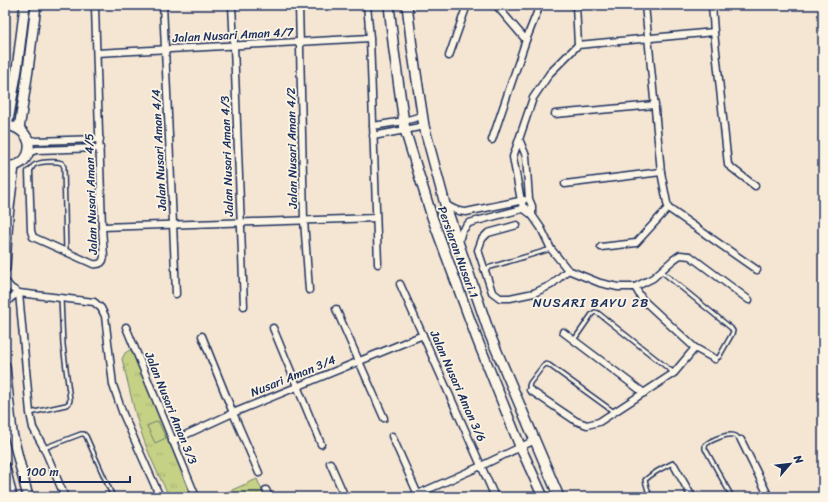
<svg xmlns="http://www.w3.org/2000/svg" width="828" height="502" font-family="Sriracha,sans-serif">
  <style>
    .park { fill: url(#park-tufts); stroke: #708072 }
    .pitch { fill: #c5d185; stroke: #708072 }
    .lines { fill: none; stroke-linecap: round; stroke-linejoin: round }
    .lane-casing { stroke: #1b2f5e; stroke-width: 6 }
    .street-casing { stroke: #1b2f5e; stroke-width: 9 }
    .secondary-casing { stroke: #1b2f5e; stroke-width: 12 }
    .lane { stroke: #fcf5e5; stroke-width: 3 }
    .street { stroke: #fcf5e5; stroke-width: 6 }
    .secondary { stroke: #fcf5e5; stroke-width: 9 }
    .labels { text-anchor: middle; stroke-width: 3.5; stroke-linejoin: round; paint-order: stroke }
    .street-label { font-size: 12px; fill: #1b2f5e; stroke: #fcf5e5 }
    .neighbourhood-label { font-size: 13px; letter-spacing: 1px; fill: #1b2f5e; stroke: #fcf5e5 }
  </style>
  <defs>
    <pattern id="park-tufts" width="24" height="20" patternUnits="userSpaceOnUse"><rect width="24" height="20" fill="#c5d185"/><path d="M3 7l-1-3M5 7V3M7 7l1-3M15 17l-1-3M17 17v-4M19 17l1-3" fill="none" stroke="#a9b475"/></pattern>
  </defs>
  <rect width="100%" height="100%" fill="#f5e6d3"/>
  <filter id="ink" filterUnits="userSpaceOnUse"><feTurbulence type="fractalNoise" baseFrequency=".025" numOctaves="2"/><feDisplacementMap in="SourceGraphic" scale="8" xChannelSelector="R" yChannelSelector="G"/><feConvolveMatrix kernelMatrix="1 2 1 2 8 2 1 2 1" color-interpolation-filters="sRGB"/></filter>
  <g filter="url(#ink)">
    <g class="park">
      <path d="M131 349 136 358 192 497H170C156 472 144 444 136 416 131 398 127 378 122 359L125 353Z"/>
      <polygon points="257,479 265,497 216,497"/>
    </g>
    <polygon class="pitch" points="158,421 166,438 155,443 147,426"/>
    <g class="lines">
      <g class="lane-casing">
        <g id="lane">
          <path d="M29 172C30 171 33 167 33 166 38 161 56 161 62 163L64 167 66 252"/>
          <polyline points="484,269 551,249"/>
          <polyline points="661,271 731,328 733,331 732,334 719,357 715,359"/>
          <polyline points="574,340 592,314 595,312 598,313 674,373"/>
          <polyline points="530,390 529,386 530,383 543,366 546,364 549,365 614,412"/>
          <polyline points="30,413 66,405 69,403 70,400 63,345 61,298"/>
          <polyline points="44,448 81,434 84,434 86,436 113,497"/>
          <path d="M651 497 648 491 645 480C654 472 662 468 673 463V464"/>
          <path d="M732 497 707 452 705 449V445C711 440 729 432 736 436 737 437 740 440 741 440"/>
        </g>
      </g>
      <g class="street-casing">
        <g id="street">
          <polyline points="163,5 173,224 176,294"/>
          <polyline points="232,5 234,46 244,306"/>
          <polyline points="299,5 304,220 309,290"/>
          <polyline points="367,5 370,38 378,264"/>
          <polyline points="496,5 526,40"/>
          <polyline points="576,5 578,45"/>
          <polyline points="645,5 661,172 668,208 757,270"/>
          <polyline points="712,5 714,32 728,165 755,186"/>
          <polyline points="97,53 370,38"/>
          <polyline points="449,56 467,5"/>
          <polyline points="555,114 655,105"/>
          <polyline points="373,126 404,121 422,116"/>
          <polyline points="373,136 405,130 424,126"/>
          <polyline points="28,139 35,141 100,139"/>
          <polyline points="519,139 526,156 529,199 532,206 532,215 524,209 521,201 513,157 533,98 550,73 578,45 714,32"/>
          <polyline points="492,140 526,40 540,5"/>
          <polyline points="28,153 36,150 100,148"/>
          <path d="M29 172 31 231 33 237 93 264C100 265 103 263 104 257L102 227 95 7"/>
          <polyline points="565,184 661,172"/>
          <path d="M445 204C452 209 458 212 466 212L524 200"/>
          <polyline points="532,215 541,228 551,249 568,270 600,283 618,287 635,287 653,278 673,260 680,255 690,256 749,300"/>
          <polyline points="517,225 488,233 482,239 478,250 492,292 500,298 510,298 534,293 551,285 568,270"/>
          <polyline points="102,227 376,218"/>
          <polyline points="459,241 462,231 469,223 526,208"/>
          <polyline points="601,247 636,243 668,208"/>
          <polyline points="5,281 11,288 19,293 94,302 101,308 105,316 113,385 123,414 160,497"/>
          <polyline points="400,284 495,497"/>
          <polyline points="635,287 642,299 695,348 715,359"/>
          <polyline points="19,293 30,413 33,428 44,448 65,497"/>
          <polyline points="5,304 12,297 19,293"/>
          <polyline points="336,309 384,418"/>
          <polyline points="126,327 196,497"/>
          <polyline points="273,328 321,444"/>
          <polyline points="563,332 644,393"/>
          <polyline points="202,336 233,413 259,473"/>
          <polyline points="530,390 576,421 587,425 599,422 674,373 695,348"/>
          <polyline points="392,436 419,497"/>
          <polyline points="741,440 769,497"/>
          <polyline points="172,441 233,413 423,335"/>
          <polyline points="330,463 345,497"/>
          <polyline points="674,465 692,497"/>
          <polyline points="266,490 269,497"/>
          <polyline points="411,497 481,466 535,440"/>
        </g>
      </g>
      <g class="secondary-casing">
        <g id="secondary">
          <polyline points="389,5 394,51 405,130 432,217 477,339 520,446 543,497"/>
          <polyline points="407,5 412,47 424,126 445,204 490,335 559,497"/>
          <polyline points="7,127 17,69 25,5"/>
          <polyline points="19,129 28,70 36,5"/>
          <path d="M5 166C31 170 39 136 14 127"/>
          <polyline points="5,268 8,216 14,166"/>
          <polyline points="5,366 12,433 28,497"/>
          <polyline points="5,467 12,497"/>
        </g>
      </g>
      <use href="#lane" class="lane"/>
      <use href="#street" class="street"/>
      <use href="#secondary" class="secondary"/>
    </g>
  </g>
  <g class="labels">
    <g class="street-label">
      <text transform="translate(233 35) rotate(-3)" y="4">Jalan Nusari Aman 4/7</text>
      <text transform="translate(292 148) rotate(-91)" y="4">Jalan Nusari Aman 4/2</text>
      <text transform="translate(159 150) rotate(-93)" y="4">Jalan Nusari Aman 4/4</text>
      <text transform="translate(227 156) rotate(-92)" y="4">Jalan Nusari Aman 4/3</text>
      <text transform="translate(91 194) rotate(-92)" y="4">Jalan Nusari Aman 4/5</text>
      <text transform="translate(458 252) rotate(70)" y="4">Persiaran Nusari 1</text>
      <text transform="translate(293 376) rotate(-22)" y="4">Nusari Aman 3/4</text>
      <text transform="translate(458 386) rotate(66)" y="4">Jalan Nusari Aman 3/6</text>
      <text transform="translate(171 408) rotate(68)" y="4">Jalan Nusari Aman 3/3</text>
    </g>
    <g class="neighbourhood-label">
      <text x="591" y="307">NUSARI BAYU 2B</text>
    </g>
  </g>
  <rect width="828" height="502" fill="none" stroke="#fcf5e5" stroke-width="20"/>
  <rect x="10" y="10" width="808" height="482" fill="none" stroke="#1b2f5e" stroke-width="1.5" filter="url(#ink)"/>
  <g transform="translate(790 464) rotate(62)" stroke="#fcf5e5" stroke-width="3" paint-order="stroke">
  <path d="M0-3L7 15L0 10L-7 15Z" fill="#1b2f5e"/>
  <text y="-6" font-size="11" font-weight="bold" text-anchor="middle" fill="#1b2f5e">N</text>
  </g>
  <path d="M20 476v6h110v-6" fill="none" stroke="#1b2f5e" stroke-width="2"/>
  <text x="26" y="476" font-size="12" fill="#1b2f5e" stroke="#fcf5e5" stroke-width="3" paint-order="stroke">100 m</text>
</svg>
